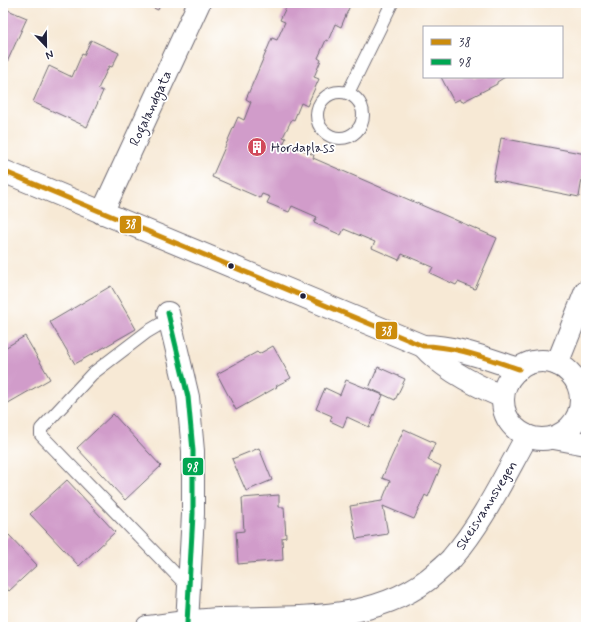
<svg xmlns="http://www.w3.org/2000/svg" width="589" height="630" font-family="Mynerve,sans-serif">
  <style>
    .building { fill: #d19cca }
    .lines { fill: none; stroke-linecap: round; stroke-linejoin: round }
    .service-casing { stroke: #6d6871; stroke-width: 14 }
    .minor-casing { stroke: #6d6871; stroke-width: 24 }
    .tertiary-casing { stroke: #6d6871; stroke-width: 24 }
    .service { stroke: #fff; stroke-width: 12 }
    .minor { stroke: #fff; stroke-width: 22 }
    .tertiary { stroke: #fff; stroke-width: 22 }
    .bus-1-casing { stroke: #fff; stroke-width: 8 }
    .bus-2-casing { stroke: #fff; stroke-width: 8 }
    .bus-1 { stroke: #cc8c0c; stroke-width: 5 }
    .bus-2 { stroke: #00a651; stroke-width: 5 }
    .bus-dot { fill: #22223b; stroke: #fff; stroke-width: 1.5 }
    .labels { text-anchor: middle; stroke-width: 3.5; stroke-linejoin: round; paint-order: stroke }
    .street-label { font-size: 14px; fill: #22223b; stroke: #fff }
    .poi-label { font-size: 14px; fill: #22223b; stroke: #fff; text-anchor: start }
    .line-badge { stroke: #fff; stroke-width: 1.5 }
    .badge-label { font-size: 11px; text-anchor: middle; font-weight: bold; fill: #fff }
  </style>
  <rect width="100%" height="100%" fill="#fff"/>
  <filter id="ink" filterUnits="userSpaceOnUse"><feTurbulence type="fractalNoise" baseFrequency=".025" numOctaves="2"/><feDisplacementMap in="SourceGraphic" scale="8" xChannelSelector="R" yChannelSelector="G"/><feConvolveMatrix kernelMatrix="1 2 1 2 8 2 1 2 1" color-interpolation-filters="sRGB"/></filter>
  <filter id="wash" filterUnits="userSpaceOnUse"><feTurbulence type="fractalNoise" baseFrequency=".012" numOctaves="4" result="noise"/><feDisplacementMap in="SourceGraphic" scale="16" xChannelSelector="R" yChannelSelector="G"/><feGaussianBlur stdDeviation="0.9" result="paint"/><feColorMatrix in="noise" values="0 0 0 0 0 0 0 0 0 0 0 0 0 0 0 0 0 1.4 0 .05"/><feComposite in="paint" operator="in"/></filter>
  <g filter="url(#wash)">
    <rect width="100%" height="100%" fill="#f7e9d5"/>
    <g id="blocks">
      <g class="building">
        <polygon points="142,3 161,3 158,10"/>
        <polygon points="288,3 351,3 341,27 335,24 328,41 326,40 318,58 321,60 314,77 319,79 307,106 301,103 294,120 292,119 283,137 286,138 283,145 291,148 292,145 314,155 313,158 497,238 475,289 458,282 456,285 430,273 433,267 402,254 399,260 372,248 375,242 344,229 341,235 314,223 317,217 292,206 289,212 267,203 270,197 262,194 260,198 212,177 238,117 244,120 251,102 246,99 272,38 277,40 285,22 280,20"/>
        <polygon points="3,8 27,18 3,71"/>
        <polygon points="91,40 119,53 112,67 109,66 98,89 103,91 87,127 33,102 49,66 72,77 82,54 84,55"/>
        <polygon points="441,77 505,77 497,82 497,84 462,102 460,99 454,102"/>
        <polygon points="501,138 586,154 579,197 493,180"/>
        <polygon points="111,286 136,329 75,364 50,322"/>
        <polygon points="25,336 50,379 3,406 3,349"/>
        <polygon points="273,346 291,378 276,386 277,387 236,410 217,374 257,352 259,354"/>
        <polygon points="378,367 405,379 395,400 369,388"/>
        <polygon points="346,380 383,395 369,427 347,417 343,427 330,421 332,416 316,409 325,388 340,395"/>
        <polygon points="113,414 161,466 125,500 77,448"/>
        <polygon points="404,429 435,443 428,460 441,466 428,497 425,495 414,519 383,506 388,534 356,539 350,506 382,501 390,481 382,478"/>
        <polygon points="259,448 272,480 246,491 232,459"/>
        <polygon points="67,480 115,532 79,566 30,514"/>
        <polygon points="279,495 279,507 284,507 286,537 282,538 283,560 238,564 236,532 244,531 242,498"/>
        <polygon points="9,535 37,565 9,591 3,585 3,541"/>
      </g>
    </g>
  </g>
  <g filter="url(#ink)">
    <use href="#blocks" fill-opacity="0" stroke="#6d6871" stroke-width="1"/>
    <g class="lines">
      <g class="service-casing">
        <g id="service">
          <circle cx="340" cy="115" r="23"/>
          <polyline points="348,93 392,3"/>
          <polyline points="169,319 147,332 92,374 41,429 41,435 189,588"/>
        </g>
      </g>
      <g class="minor-casing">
        <g id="minor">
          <polyline points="102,213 199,3"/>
          <polyline points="168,313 188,397 193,451 193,514 187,623"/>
          <polyline points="557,364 586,291"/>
        </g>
      </g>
      <g class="tertiary-casing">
        <g id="tertiary">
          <path d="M3 171 423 346C456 346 488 359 519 369"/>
          <path d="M423 346C442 368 477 386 503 397"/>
          <circle cx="542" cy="400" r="39"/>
          <polyline points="554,438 586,444"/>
          <path d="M147 627C171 624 195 620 219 619 293 616 378 625 437 572 442 567 448 563 452 558 483 522 504 477 527 436"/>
        </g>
      </g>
      <use href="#service" class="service"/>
      <use href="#minor" class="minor"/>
      <use href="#tertiary" class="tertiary"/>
      <g class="bus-1-casing">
        <path id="bus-1" d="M3 171 423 346C456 346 488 359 519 369"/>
      </g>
      <g class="bus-2-casing">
        <polyline id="bus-2" points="168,313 188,397 193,451 193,514 187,623"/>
      </g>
      <use href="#bus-1" class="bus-1"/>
      <use href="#bus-2" class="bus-2"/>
    </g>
  </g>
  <defs>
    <g id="building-disc" transform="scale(1)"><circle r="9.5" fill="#d1495b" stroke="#fff"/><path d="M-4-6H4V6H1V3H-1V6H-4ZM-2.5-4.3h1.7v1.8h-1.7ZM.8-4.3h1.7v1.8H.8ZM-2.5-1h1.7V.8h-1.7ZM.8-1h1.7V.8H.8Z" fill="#fff"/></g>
  </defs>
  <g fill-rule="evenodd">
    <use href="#building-disc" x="257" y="147"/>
  </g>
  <g class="bus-dot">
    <circle cx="231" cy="266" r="3.5"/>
    <circle cx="303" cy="296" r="3.5"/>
  </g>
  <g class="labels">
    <g class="street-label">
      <text transform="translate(150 108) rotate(-65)" y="5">Rogalandgata</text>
      <text transform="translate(486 505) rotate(-58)" y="5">Skeisvannsvegen</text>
    </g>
    <g class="poi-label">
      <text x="271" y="152">Hordaplass</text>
    </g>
  </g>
  <g class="line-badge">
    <rect x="119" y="215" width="23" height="19" rx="4" fill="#cc8c0c"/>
    <rect x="375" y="321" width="23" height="19" rx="4" fill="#cc8c0c"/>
    <rect x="182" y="457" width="22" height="19" rx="4" fill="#00a651"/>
  </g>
  <g class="badge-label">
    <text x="131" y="228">38</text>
    <text x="387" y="335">38</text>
    <text x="193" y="471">98</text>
  </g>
  <rect width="589" height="630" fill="none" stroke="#fff" stroke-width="16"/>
  <rect x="423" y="26" width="140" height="52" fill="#ffffff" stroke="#a7a7b1"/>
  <rect x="431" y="39" width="20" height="6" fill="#cc8c0c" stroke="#a7a7b1"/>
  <text x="459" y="46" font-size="12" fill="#22223b">38</text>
  <rect x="431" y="59" width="20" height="6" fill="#00a651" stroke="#a7a7b1"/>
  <text x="459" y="66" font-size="12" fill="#22223b">98</text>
  <g transform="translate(46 46) rotate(158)" stroke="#ffffff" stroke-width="3" paint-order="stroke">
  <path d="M0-3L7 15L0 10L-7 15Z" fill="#22223b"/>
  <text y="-6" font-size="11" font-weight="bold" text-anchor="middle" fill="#22223b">N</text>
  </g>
</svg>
